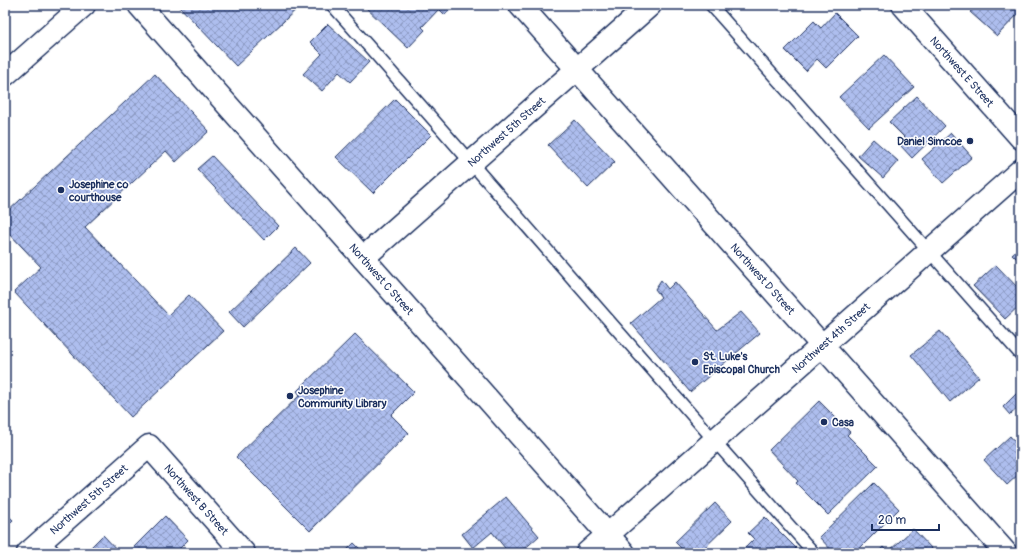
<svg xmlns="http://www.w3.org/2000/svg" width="1026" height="558" font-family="Pangolin,sans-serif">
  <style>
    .building { fill: url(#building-cross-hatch); stroke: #1b2f5e }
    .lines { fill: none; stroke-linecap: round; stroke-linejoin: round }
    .service-casing { stroke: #1b2f5e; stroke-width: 14 }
    .minor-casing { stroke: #1b2f5e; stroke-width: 25 }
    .tertiary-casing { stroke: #1b2f5e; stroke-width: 25 }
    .secondary-casing { stroke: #1b2f5e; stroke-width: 25 }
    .trunk-casing { stroke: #1b2f5e; stroke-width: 25 }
    .service { stroke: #fff; stroke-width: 11 }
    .minor { stroke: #fff; stroke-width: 22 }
    .tertiary { stroke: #fff; stroke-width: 22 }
    .secondary { stroke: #fff; stroke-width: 22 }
    .trunk { stroke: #fff; stroke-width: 22 }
    .poi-dot { fill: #1b2f5e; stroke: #fff; stroke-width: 1.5 }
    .labels { text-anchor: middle; stroke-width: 3; stroke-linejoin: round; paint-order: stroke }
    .street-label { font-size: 11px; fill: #1b2f5e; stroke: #fff }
    .poi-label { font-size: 11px; font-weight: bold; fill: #1b2f5e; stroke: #fff; text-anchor: start }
  </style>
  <defs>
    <pattern id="building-cross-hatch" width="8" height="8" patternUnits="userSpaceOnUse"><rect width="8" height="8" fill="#aebeee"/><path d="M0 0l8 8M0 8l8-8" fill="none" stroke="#8d9bc4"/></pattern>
  </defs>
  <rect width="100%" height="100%" fill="#fff"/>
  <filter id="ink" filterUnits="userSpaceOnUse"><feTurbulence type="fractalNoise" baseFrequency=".025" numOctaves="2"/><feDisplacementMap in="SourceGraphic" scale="8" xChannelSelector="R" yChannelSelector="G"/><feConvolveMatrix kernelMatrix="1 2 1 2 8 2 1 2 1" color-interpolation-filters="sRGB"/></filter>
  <g filter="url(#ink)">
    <g class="building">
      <polygon points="178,5 301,5 236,66"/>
      <polygon points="363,5 454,5 445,15 439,9 422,27 425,30 408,48"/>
      <polygon points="977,5 1021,5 1021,11 997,36 970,12"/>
      <polygon points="835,13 858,36 826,68 817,59 806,71 785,50 814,21 821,28"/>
      <polygon points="328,24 369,62 350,82 339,72 322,91 303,74 322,54 310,42"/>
      <polygon points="884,55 914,87 869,128 839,97"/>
      <polygon points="155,74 209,131 176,162 166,151 85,227 168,315 189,295 223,331 131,417 14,292 41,267 5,229 5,214"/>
      <polygon points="917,96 945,126 912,158 900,145 906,139 889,122"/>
      <polygon points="395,99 431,135 373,193 336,157"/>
      <polygon points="575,120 615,162 588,188 548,145"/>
      <polygon points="951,133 972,157 943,183 922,159"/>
      <polygon points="873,139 898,161 883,178 858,156"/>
      <polygon points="212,156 278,226 264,240 197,169"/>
      <polygon points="1021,246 1021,263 1012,254"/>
      <polygon points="296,248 310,263 243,327 229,312"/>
      <polygon points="996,265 1021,291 1021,304 1005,319 973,286"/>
      <polygon points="661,280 668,289 675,282 717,330 741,312 760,333 690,392 631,323 661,297 655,289"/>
      <polygon points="940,331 979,377 950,402 911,355"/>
      <polygon points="355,334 414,392 391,415 409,433 310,531 236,457 300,395 297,391"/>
      <polygon points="1020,390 1021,405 1010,415 1003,407"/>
      <polygon points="819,401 850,432 847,435 878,466 828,515 796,483 798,481 769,450"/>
      <polygon points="1010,436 1021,449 1021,472 1007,485 984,460"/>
      <polygon points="874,483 899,509 855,553 834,553 819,537"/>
      <polygon points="506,497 539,536 520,553 509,553 492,532 473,548 462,534"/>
      <polygon points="715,503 732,521 699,553 686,553 675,542"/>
      <polygon points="5,513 13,520 5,528"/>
      <polygon points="165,516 188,540 175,553 128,553"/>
      <polygon points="765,517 796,548 791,553 740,553 754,539 748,533"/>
      <polygon points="913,529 933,550 929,553 877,553 883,547 888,552"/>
      <polygon points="103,535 120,553 85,553"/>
      <polygon points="354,543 364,553 344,553"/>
    </g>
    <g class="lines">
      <g class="service-casing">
        <g id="service">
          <path d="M332 5C494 187 652 372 814 553"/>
          <polyline points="711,5 1021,355"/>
          <polyline points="43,540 55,553"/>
        </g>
      </g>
      <g class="minor-casing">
        <g id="minor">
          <path id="s1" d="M139 5 624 553"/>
          <path id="s2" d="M363 258 650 5"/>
          <path id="s3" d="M28 553 149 446 244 553"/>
        </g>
      </g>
      <g class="tertiary-casing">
        <g id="tertiary">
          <path id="s4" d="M520 5 1006 553"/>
          <path id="s5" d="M587 553 1021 170"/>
        </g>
      </g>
      <g class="secondary-casing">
        <g id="secondary">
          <path id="s6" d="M903 5 1021 138"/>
        </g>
      </g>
      <g class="trunk-casing">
        <polyline id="trunk" points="5,75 84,5"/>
      </g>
      <use href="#service" class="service"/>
      <use href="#minor" class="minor"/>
      <use href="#tertiary" class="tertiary"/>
      <use href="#secondary" class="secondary"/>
      <use href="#trunk" class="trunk"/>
    </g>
  </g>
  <g class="poi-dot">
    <circle cx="970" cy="141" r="4"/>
    <circle cx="61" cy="190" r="4"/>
    <circle cx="695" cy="362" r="4"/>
    <circle cx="290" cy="396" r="4"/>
    <circle cx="824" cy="422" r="4"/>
  </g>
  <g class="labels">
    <g class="street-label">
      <text dy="4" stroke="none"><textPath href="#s6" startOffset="89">Northwest E Street</textPath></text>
      <text dy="4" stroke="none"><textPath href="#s2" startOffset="191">Northwest 5th Street</textPath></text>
      <text dy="4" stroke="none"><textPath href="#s1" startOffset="366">Northwest C Street</textPath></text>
      <text dy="4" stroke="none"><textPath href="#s4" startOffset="366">Northwest D Street</textPath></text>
      <text dy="4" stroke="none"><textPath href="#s5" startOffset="325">Northwest 4th Street</textPath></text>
      <text dy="4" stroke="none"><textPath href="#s3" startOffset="81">Northwest 5th Street</textPath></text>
      <text dy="4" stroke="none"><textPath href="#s3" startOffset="233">Northwest B Street</textPath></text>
    </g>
    <g class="poi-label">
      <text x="962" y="145" text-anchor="end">Daniel Simcoe</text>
      <text x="69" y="188">Josephine co<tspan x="69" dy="13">courthouse</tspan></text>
      <text x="703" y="360">St. Luke's<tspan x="703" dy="13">Episcopal Church</tspan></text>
      <text x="298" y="394">Josephine<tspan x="298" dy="13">Community Library</tspan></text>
      <text x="832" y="426">Casa</text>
    </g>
  </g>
  <rect width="1026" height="558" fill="none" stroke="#fff" stroke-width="20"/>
  <rect x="10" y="10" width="1006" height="538" fill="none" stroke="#1b2f5e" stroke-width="1.5" filter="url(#ink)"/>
  <path d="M872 524v6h67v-6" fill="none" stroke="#1b2f5e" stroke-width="2"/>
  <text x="878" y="524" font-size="12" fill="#1b2f5e" stroke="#ffffff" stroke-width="3" paint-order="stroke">20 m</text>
</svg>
